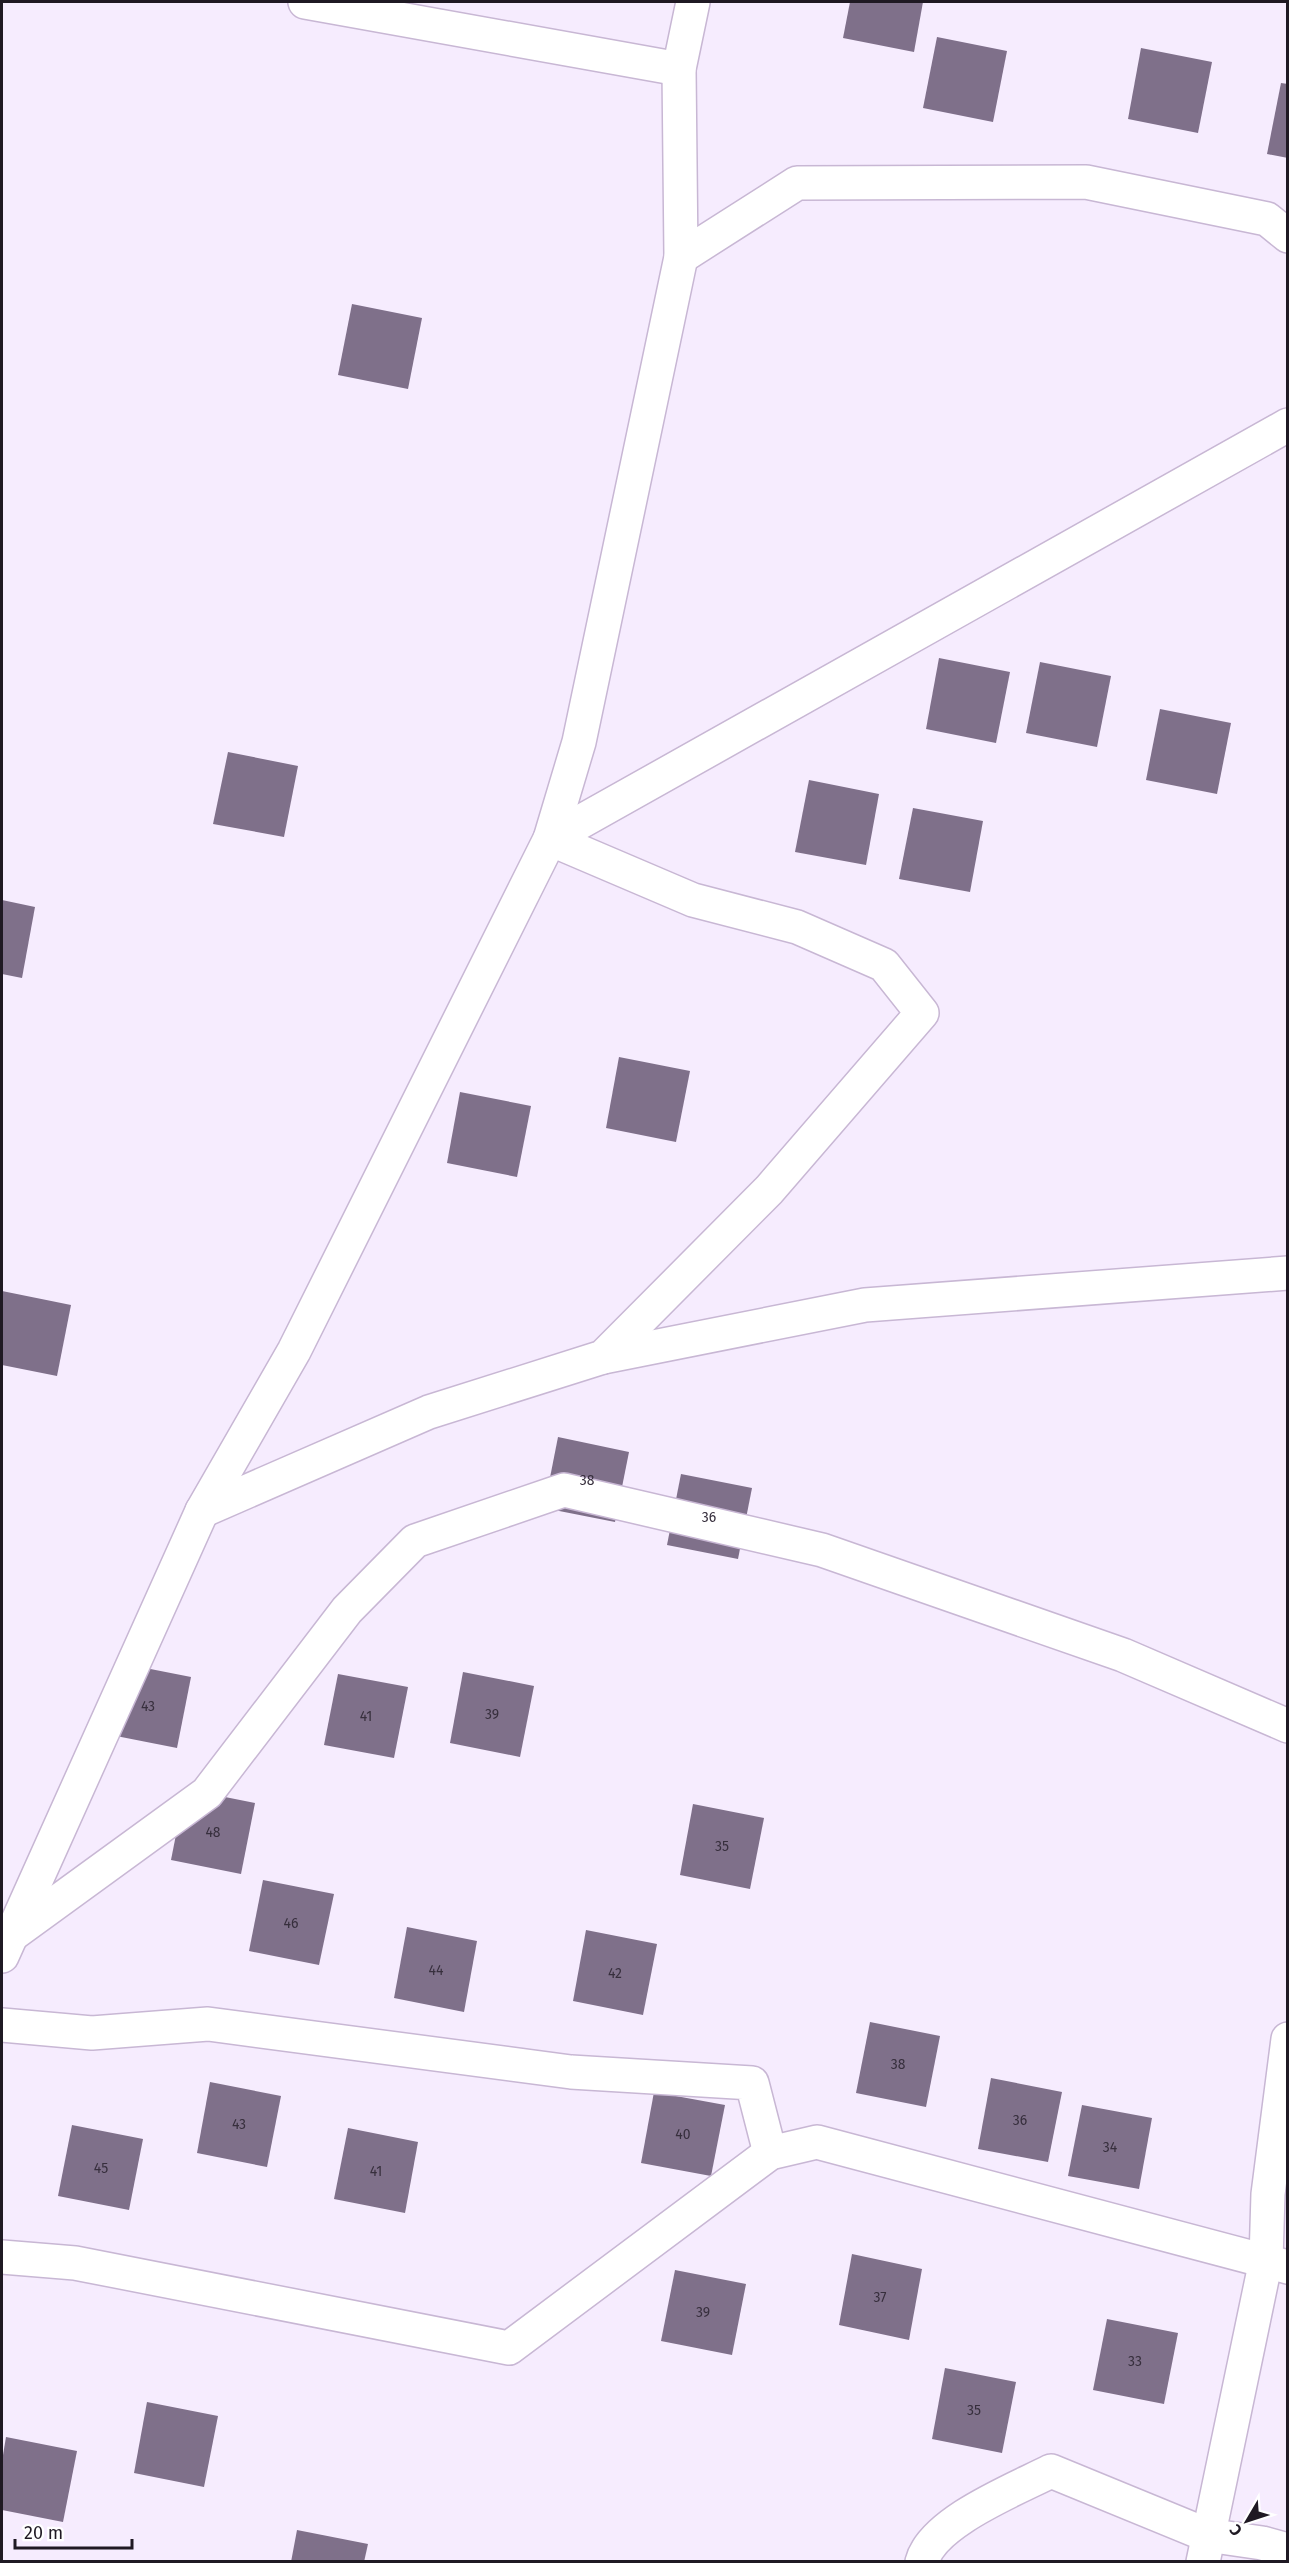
<svg xmlns="http://www.w3.org/2000/svg" width="1289" height="2563" font-family="'Fira Sans',sans-serif">
  <style>
    .building { fill: #7f708a }
    .lines { fill: none; stroke-linecap: round; stroke-linejoin: round }
    .minor-casing { stroke: #c8b7d4; stroke-width: 36 }
    .minor { stroke: #fff; stroke-width: 33 }
    .labels { text-anchor: middle; stroke-width: 4.5; stroke-linejoin: round; paint-order: stroke }
    .number-label { font-size: 14px; fill: #372f3d }
  </style>
  <rect width="100%" height="100%" fill="#f6ecfe"/>
  <g class="building">
    <polygon points="850,2 923,2 914,52 843,38"/>
    <polygon points="937,37 1007,51 993,122 923,108"/>
    <polygon points="1141,48 1212,62 1198,133 1128,119"/>
    <polygon points="1281,83 1288,84 1288,158 1267,154"/>
    <polygon points="352,304 422,318 408,389 338,375"/>
    <polygon points="939,658 1010,672 996,743 926,729"/>
    <polygon points="1040,662 1111,676 1097,747 1026,733"/>
    <polygon points="1160,709 1231,723 1217,794 1146,780"/>
    <polygon points="228,752 298,766 284,837 213,824"/>
    <polygon points="809,780 879,794 866,865 795,852"/>
    <polygon points="913,808 983,821 970,892 899,879"/>
    <polygon points="2,900 35,907 22,978 2,974"/>
    <polygon points="619,1057 690,1071 676,1142 606,1128"/>
    <polygon points="460,1092 531,1106 517,1177 447,1163"/>
    <polygon points="2,1291 71,1305 57,1376 2,1365"/>
    <polygon points="558,1437 629,1452 615,1522 544,1508"/>
    <polygon points="681,1474 752,1488 738,1559 667,1545"/>
    <polygon points="120,1663 191,1677 177,1748 106,1734"/>
    <polygon points="463,1672 534,1686 520,1757 450,1743"/>
    <polygon points="338,1674 408,1687 394,1758 324,1745"/>
    <polygon points="185,1789 255,1803 241,1874 171,1860"/>
    <polygon points="693,1804 764,1818 750,1889 680,1875"/>
    <polygon points="263,1880 334,1894 319,1965 249,1951"/>
    <polygon points="407,1927 477,1941 464,2012 394,1998"/>
    <polygon points="586,1930 657,1944 643,2015 573,2001"/>
    <polygon points="870,2022 940,2036 926,2107 856,2093"/>
    <polygon points="991,2078 1062,2092 1048,2162 978,2149"/>
    <polygon points="210,2082 281,2096 267,2167 197,2153"/>
    <polygon points="654,2092 725,2105 711,2176 641,2163"/>
    <polygon points="1082,2105 1152,2118 1139,2189 1068,2176"/>
    <polygon points="72,2125 143,2139 129,2210 58,2196"/>
    <polygon points="348,2128 418,2142 405,2213 334,2199"/>
    <polygon points="852,2254 922,2269 909,2340 839,2325"/>
    <polygon points="675,2270 746,2284 732,2355 661,2341"/>
    <polygon points="1107,2319 1178,2333 1164,2404 1093,2390"/>
    <polygon points="945,2368 1016,2382 1002,2453 932,2439"/>
    <polygon points="147,2402 218,2416 204,2487 134,2473"/>
    <polygon points="6,2437 77,2451 63,2522 2,2510 2,2461"/>
    <polygon points="297,2530 368,2544 364,2562 291,2562"/>
  </g>
  <g class="lines">
    <g class="minor-casing">
      <g id="minor">
        <polyline points="305,2 679,69"/>
        <polyline points="681,257 797,183 1086,182 1267,219 1288,236"/>
        <polyline points="603,1357 865,1305 1288,1273"/>
        <polyline points="202,1511 429,1412 603,1357 769,1190 922,1013 884,965 797,927 693,900 550,839 579,742 681,257 679,69 693,2"/>
        <polyline points="9,1937 207,1793 347,1610 415,1541 564,1490 822,1550 1123,1655 1288,1726"/>
        <polyline points="2,1956 202,1511 294,1351 550,839 1288,425"/>
        <polyline points="2,2025 92,2033 208,2024 571,2072 752,2083 770,2153"/>
        <polyline points="2,2257 75,2263 509,2348 770,2153 817,2142 1288,2267"/>
        <path d="M922 2562C932 2522 1016 2489 1051 2471L1207 2535 1262 2543 1288 2550"/>
        <polyline points="1203,2562 1266,2260 1268,2194 1288,2039"/>
      </g>
    </g>
    <use href="#minor" class="minor"/>
  </g>
  <g class="labels">
    <g class="number-label">
      <text x="587" y="1485">38</text>
      <text x="709" y="1522">36</text>
      <text x="148" y="1711">43</text>
      <text x="492" y="1719">39</text>
      <text x="366" y="1721">41</text>
      <text x="213" y="1837">48</text>
      <text x="722" y="1851">35</text>
      <text x="291" y="1928">46</text>
      <text x="436" y="1975">44</text>
      <text x="615" y="1978">42</text>
      <text x="898" y="2069">38</text>
      <text x="1020" y="2125">36</text>
      <text x="239" y="2129">43</text>
      <text x="683" y="2139">40</text>
      <text x="1110" y="2152">34</text>
      <text x="101" y="2173">45</text>
      <text x="376" y="2176">41</text>
      <text x="880" y="2302">37</text>
      <text x="703" y="2317">39</text>
      <text x="1135" y="2366">33</text>
      <text x="974" y="2415">35</text>
    </g>
  </g>
  <rect width="1289" height="2563" fill="none" stroke="#1f1923" stroke-width="6"/>
  <g transform="translate(1247 2521) rotate(231)" stroke="#ffffff" stroke-width="4.5" paint-order="stroke">
  <path d="M0-4.5L10 22L0 15L-10 22Z" fill="#1f1923"/>
  <text y="-9" font-size="16" font-weight="bold" text-anchor="middle" fill="#1f1923">С</text>
  </g>
  <path d="M15 2539v9h117v-9" fill="none" stroke="#1f1923" stroke-width="3"/>
  <text x="24" y="2539" font-size="18" fill="#1f1923" stroke="#ffffff" stroke-width="4.5" paint-order="stroke">20 m</text>
</svg>
